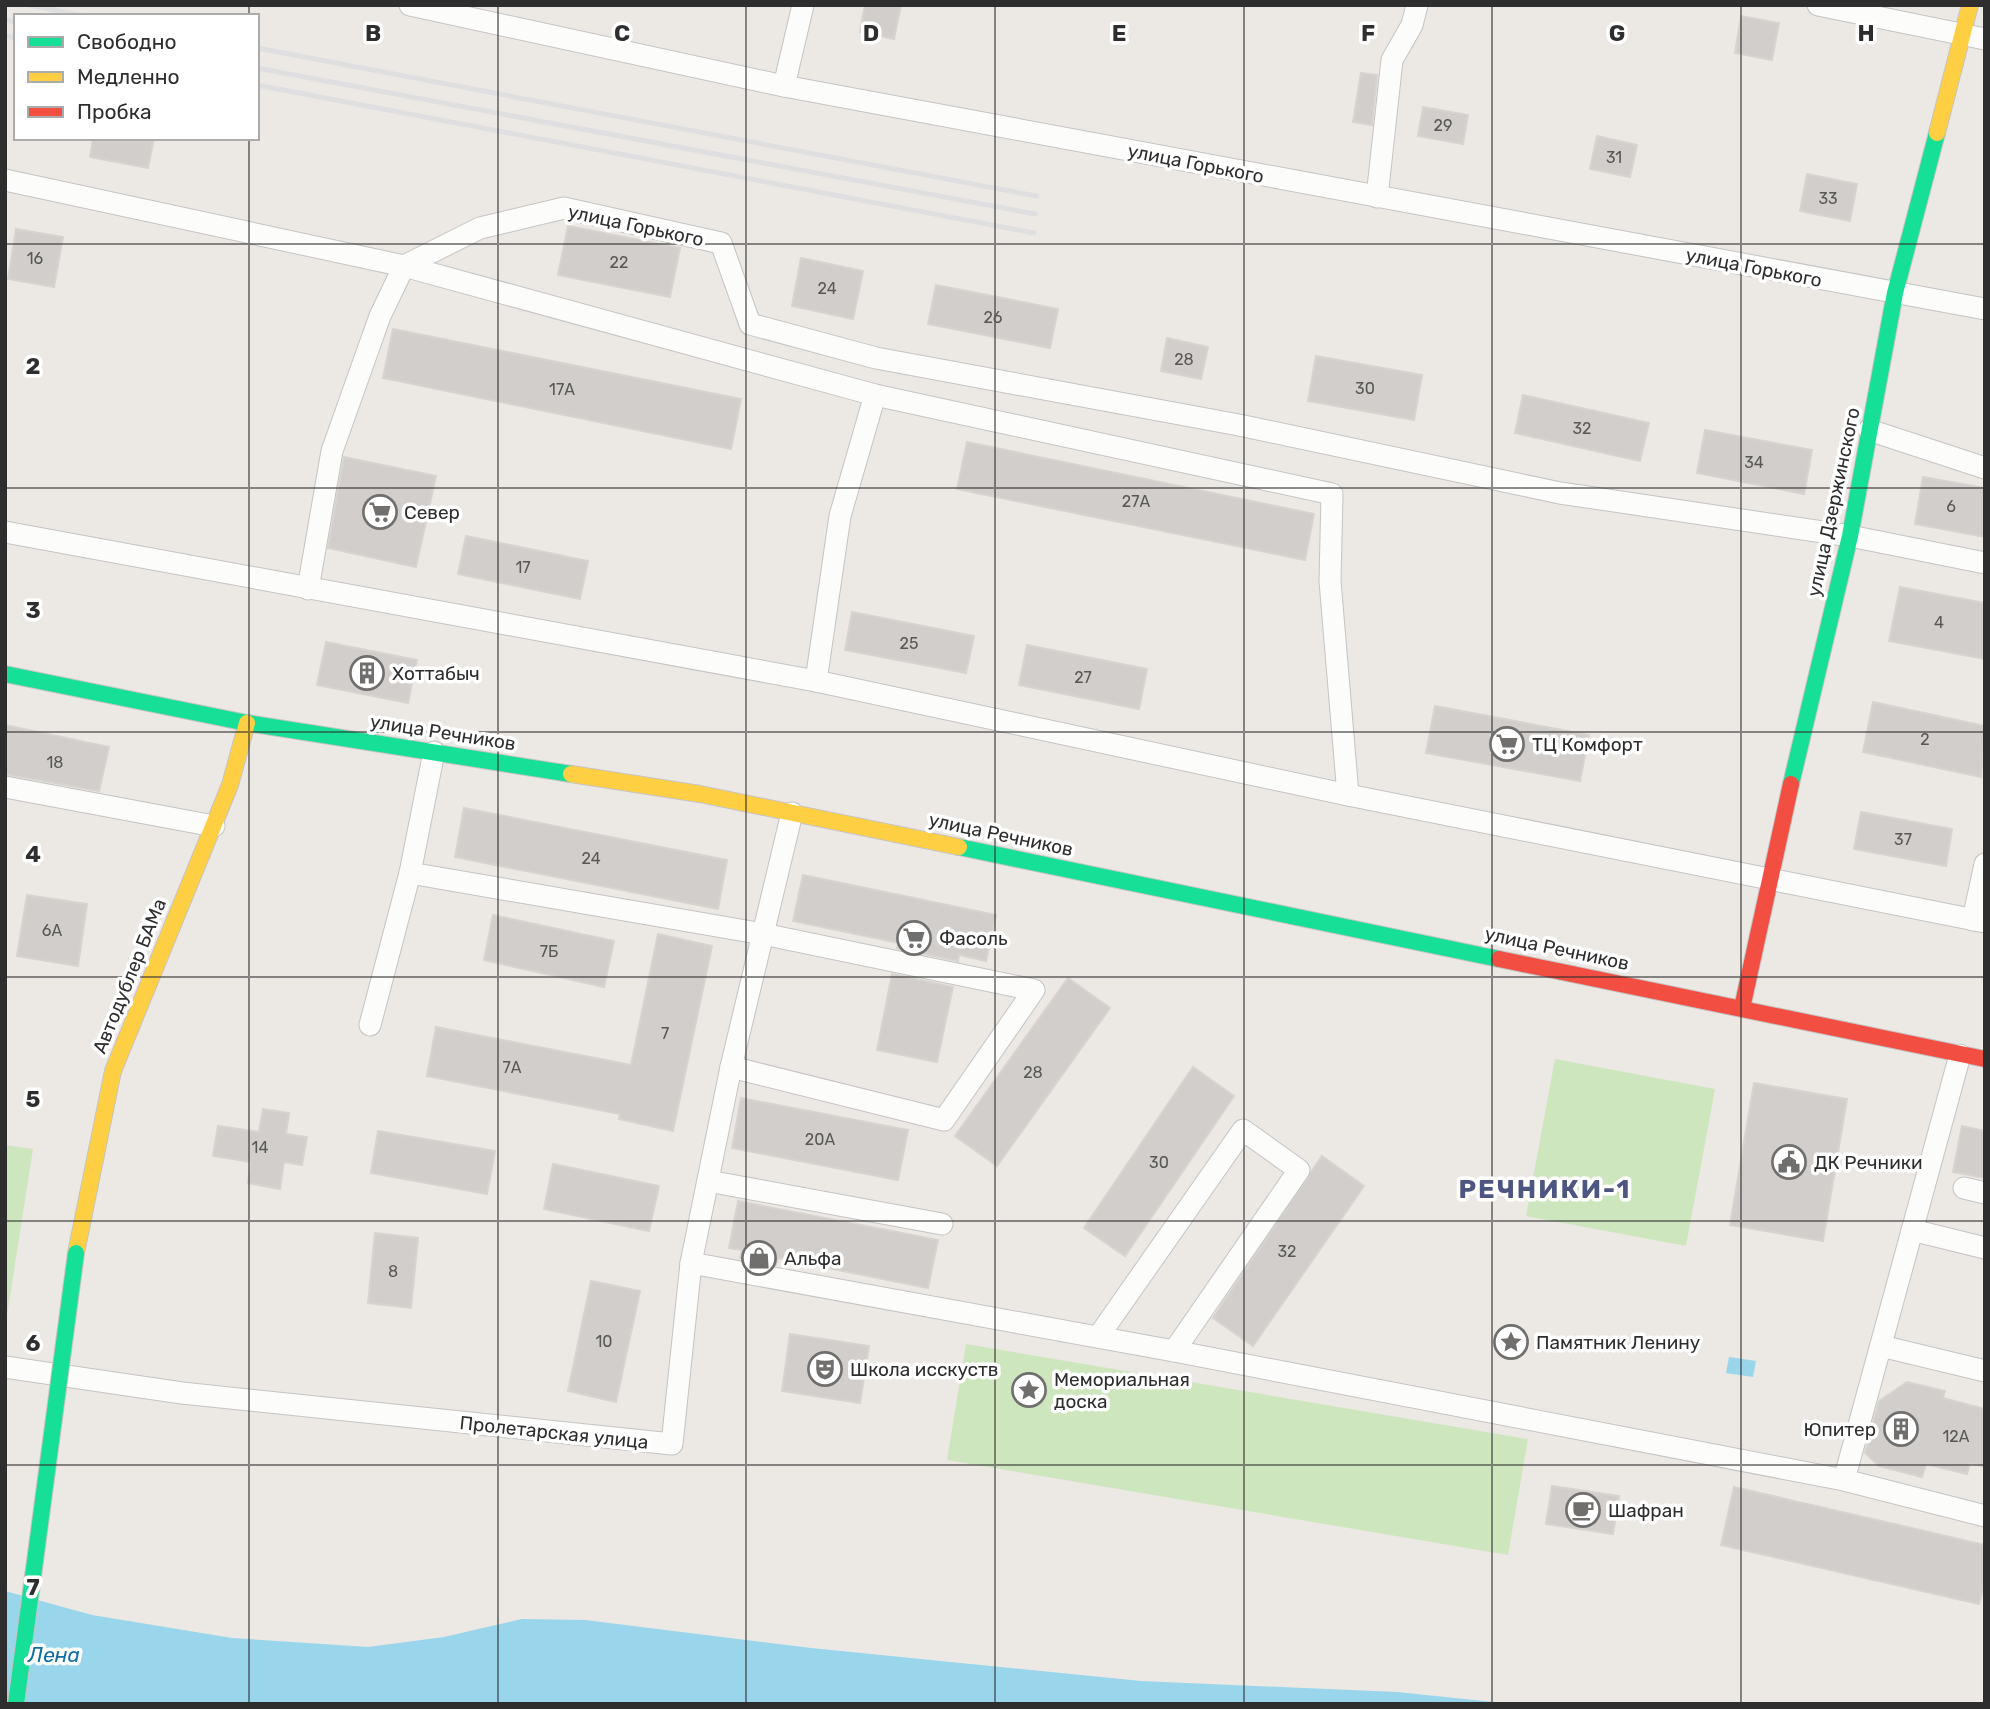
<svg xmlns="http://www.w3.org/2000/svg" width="1990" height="1709" font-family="Rubik,sans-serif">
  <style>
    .green { fill: #cee6be }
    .water { fill: #99d6ec }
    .building { fill: #d1cecb; stroke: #d7d4d0; stroke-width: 2 }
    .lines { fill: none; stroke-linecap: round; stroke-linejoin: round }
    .street-casing { stroke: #c5c4c5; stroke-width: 23 }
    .fast-casing { stroke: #c5c4c5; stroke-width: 18 }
    .slow-casing { stroke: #c5c4c5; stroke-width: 18 }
    .jam-casing { stroke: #c5c4c5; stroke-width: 18 }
    .street { stroke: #fcfcfb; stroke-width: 21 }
    .fast { stroke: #16e098; stroke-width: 16 }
    .slow { stroke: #ffcf43; stroke-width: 16 }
    .jam { stroke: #f24e42; stroke-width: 16 }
    .rail { stroke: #dfdfe1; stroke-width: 5 }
    .fast-bridge-casing { stroke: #c5c4c5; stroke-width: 18; stroke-linecap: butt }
    .fast-bridge { stroke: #16e098; stroke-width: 16 }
    .grid { fill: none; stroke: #2e2e2e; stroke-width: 2; stroke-opacity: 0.55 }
    .labels { text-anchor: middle; stroke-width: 7; stroke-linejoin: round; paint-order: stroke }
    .number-label { font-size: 16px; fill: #585857 }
    .street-label { font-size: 19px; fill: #2e2e2e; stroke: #fff }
    .poi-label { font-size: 19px; fill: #2e2e2e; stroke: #fff; text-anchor: start }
    .water-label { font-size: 21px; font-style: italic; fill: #0d6fa3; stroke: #fff }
    .district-label { font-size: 26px; font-weight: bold; letter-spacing: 2px; fill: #4d5680; stroke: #fff }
    .grid-label { font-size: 23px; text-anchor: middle; font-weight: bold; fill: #2e2e2e; stroke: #fff; stroke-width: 7; stroke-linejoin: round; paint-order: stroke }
  </style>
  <rect width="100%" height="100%" fill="#ece8e4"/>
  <g class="green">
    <polygon points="1555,1059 1715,1089 1686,1246 1526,1216"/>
    <polygon points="5,1145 33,1149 5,1328"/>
    <polygon points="966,1344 1528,1439 1508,1555 947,1460"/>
  </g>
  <g class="water">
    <polygon points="1729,1357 1756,1361 1753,1377 1726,1373"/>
    <polygon points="5,1591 92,1615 232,1638 368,1647 444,1637 522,1619 585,1620 811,1648 1141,1681 1397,1692 1513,1704 5,1704"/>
  </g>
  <g class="building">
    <polygon points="865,5 901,5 894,39 860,32"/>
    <polygon points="1741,16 1779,23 1772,60 1735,53"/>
    <polygon points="1361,73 1377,75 1372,125 1353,122"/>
    <polygon points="1423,107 1468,115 1463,144 1418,136"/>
    <polygon points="1597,136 1637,145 1630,177 1590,169"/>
    <polygon points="93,138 154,138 148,168 90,157"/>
    <polygon points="1807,174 1857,184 1850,221 1800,211"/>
    <polygon points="568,226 680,248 670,297 558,275"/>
    <polygon points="16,229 63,237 54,287 8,279"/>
    <polygon points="801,258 863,271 853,319 792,306"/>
    <polygon points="936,285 1058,309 1050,348 928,324"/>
    <polygon points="393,329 741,399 731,449 383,378"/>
    <polygon points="1167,338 1208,347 1201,379 1161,371"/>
    <polygon points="1316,356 1422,375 1414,420 1308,401"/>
    <polygon points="1523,395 1649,423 1640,461 1515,433"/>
    <polygon points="1705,430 1812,450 1804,494 1697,473"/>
    <polygon points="967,442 1314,514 1305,560 957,489"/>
    <polygon points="344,457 436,476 416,567 328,548"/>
    <polygon points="1923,477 1985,488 1985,537 1915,524"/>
    <polygon points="466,536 588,561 580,599 458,574"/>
    <polygon points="1900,587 1985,603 1985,659 1889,641"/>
    <polygon points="852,612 974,636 966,673 845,650"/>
    <polygon points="326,642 417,660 408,703 317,685"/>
    <polygon points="1027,645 1147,669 1139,709 1019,685"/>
    <polygon points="1873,702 1985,726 1981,777 1863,752"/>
    <polygon points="1435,706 1589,735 1580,781 1426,753"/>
    <polygon points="5,725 109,747 99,791 5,774"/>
    <polygon points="464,808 727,860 718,909 455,857"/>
    <polygon points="1861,812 1952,829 1946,866 1854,849"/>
    <polygon points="803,875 996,915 986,961 959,955 958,961 897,948 899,943 793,921"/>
    <polygon points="27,895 87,904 78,966 17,956"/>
    <polygon points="493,915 614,941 604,987 484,960"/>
    <polygon points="658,934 712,946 673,1131 619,1119 620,1114 427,1076 436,1027 631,1065"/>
    <polygon points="892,974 953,987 937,1062 877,1050"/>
    <polygon points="1068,978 1110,1008 997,1166 955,1136"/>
    <polygon points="1193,1067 1234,1096 1125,1256 1084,1228"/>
    <polygon points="1754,1083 1847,1099 1823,1241 1730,1225"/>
    <polygon points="741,1098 908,1130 898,1180 732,1148"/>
    <polygon points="263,1109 289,1113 286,1134 307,1137 302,1165 284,1162 280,1189 248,1183 251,1162 213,1156 218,1126 259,1132"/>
    <polygon points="1962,1126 1985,1131 1985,1178 1953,1172"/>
    <polygon points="378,1131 495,1151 487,1194 371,1173"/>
    <polygon points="1322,1156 1364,1186 1253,1346 1213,1318"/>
    <polygon points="553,1164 659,1186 649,1231 544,1209"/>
    <polygon points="738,1201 938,1240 928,1288 778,1258 776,1265 740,1258 742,1250 729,1248"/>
    <polygon points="375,1233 418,1238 411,1308 368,1303"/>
    <polygon points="591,1281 640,1291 616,1402 568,1391"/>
    <polygon points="790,1334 869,1346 860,1403 782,1391"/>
    <polygon points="1907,1382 1945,1391 1943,1398 1985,1409 1985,1467 1970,1463 1967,1474 1926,1464 1922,1477 1879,1466 1865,1453 1879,1401"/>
    <polygon points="1552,1486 1619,1496 1613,1534 1546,1524"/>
    <polygon points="1734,1487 1985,1545 1985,1580 1979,1604 1721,1545"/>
  </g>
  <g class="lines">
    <g class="street-casing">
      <g id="street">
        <polyline points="410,5 784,86 1985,309"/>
        <polyline points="1818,5 1985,39"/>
        <polyline points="784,86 803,5"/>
        <polyline points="5,180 404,266 480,228 564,208 721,243 750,324 876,358 1239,425 1560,493 1850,536 1985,563"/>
        <polyline points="1377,197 1392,60 1412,25 1417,5"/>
        <polyline points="1869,430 1985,468"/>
        <polyline points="5,532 816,681 1348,795 1985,922"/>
        <polyline points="308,589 332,451 380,316 404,266 875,395 1332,494 1330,581 1348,795"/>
        <polyline points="816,681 840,516 875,395"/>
        <polyline points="434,752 410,873 763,934 1034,990 944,1120 731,1067"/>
        <polyline points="5,787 214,826"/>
        <polyline points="1973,920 1985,864"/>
        <polyline points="370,1025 410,873"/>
        <polyline points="708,1181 942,1224"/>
        <polyline points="1964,1188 1985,1193"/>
        <polyline points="1912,1230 1985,1248"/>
        <polyline points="691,1263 1174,1351 1844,1480 1985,1516"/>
        <polyline points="1098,1337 1243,1130 1299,1170 1174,1351"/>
        <polyline points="1881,1346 1985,1371"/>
        <polyline points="5,1367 182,1393 672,1444 691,1263 731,1067 792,813"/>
        <polyline points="1844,1480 1960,1055"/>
      </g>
    </g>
    <g class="fast-casing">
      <g id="fast">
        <polyline points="5,674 247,723 571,774"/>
        <polyline points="1791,784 1850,536 1895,293 1937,133"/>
        <polyline points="959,847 1499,959"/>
      </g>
    </g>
    <g class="slow-casing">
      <g id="slow">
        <polyline points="1937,133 1970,5"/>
        <polyline points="571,774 700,794 959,847"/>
        <polyline points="76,1253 113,1071 230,785 247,723"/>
      </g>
    </g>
    <g class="jam-casing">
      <g id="jam">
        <polyline points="1499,959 1985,1059"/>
        <polyline points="1742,1008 1791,784"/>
      </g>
    </g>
    <use href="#street" class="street"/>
    <use href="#fast" class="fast"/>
    <use href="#slow" class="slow"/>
    <use href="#jam" class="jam"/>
    <g class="rail">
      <polyline points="29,5 85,16"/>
      <polyline points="5,20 16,22"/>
      <polyline points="5,36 16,38"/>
      <polyline points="257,48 1036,196"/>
      <polyline points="257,68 1035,214"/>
      <polyline points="257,85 1034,233"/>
    </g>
    <g class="fast-bridge-casing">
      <polyline id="fast-bridge" points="16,1704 76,1253"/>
    </g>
    <use href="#fast-bridge" class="fast-bridge"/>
  </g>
  <path class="grid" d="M249 5V16M498 5V1704M746 5V1704M995 5V1704M1244 5V1704M1492 5V1704M1741 5V1704M249 138V1704M5 244H1985M5 488H1985M5 732H1985M5 977H1985M5 1221H1985M5 1465H1985"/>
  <defs>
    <g id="supermarket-ring" transform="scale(1.75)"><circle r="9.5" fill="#fff" stroke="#706f6e" stroke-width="1.5"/><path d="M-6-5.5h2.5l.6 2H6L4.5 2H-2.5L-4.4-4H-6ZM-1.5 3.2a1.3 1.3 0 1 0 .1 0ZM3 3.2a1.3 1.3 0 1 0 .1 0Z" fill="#706f6e"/></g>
    <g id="building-ring" transform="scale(1.75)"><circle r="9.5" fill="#fff" stroke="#706f6e" stroke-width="1.5"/><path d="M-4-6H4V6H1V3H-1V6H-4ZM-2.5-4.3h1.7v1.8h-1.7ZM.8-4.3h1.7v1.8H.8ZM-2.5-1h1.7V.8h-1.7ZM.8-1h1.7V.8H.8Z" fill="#706f6e"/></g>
    <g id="civic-ring" transform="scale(1.75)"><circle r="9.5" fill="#fff" stroke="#706f6e" stroke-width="1.5"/><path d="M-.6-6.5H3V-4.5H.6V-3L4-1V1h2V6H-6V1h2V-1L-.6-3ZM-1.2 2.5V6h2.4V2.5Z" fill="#706f6e"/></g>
    <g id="shop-ring" transform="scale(1.75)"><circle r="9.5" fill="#fff" stroke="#706f6e" stroke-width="1.5"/><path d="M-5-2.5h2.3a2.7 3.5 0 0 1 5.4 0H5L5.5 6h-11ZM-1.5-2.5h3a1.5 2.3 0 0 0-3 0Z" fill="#706f6e"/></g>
    <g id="sight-ring" transform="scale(1.75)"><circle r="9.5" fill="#fff" stroke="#706f6e" stroke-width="1.5"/><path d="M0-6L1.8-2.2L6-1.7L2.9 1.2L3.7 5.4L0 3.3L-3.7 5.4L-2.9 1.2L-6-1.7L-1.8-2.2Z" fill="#706f6e"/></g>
    <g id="theatre-ring" transform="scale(1.75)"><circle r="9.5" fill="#fff" stroke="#706f6e" stroke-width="1.5"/><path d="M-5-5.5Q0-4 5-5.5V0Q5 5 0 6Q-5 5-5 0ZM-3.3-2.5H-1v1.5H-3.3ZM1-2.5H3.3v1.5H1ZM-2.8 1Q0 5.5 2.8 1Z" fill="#706f6e"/></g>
    <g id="cafe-ring" transform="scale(1.75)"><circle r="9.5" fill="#fff" stroke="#706f6e" stroke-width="1.5"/><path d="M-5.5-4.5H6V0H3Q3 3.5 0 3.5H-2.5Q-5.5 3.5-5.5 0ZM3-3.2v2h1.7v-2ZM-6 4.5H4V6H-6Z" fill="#706f6e"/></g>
  </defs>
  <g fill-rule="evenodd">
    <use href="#supermarket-ring" x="380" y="512"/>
    <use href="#building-ring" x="367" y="673"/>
    <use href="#supermarket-ring" x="1507" y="744"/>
    <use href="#supermarket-ring" x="914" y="938"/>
    <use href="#civic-ring" x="1789" y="1162"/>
    <use href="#shop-ring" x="759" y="1258"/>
    <use href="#sight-ring" x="1511" y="1342"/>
    <use href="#theatre-ring" x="825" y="1369"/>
    <use href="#sight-ring" x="1029" y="1390"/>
    <use href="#building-ring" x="1901" y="1429"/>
    <use href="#cafe-ring" x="1583" y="1510"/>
  </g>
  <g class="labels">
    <g class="number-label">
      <text x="1443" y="131">29</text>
      <text x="1614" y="163">31</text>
      <text x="1828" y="204">33</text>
      <text x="35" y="264">16</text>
      <text x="619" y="268">22</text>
      <text x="827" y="294">24</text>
      <text x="993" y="323">26</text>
      <text x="1184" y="365">28</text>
      <text x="1365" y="394">30</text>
      <text x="562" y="395">17А</text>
      <text x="1582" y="434">32</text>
      <text x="1754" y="468">34</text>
      <text x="1136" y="507">27А</text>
      <text x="1951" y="512">6</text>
      <text x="523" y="573">17</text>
      <text x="1939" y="628">4</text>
      <text x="909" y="649">25</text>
      <text x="1083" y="683">27</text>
      <text x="1925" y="745">2</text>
      <text x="55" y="768">18</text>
      <text x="1903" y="845">37</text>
      <text x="591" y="864">24</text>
      <text x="52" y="936">6А</text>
      <text x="549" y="957">7Б</text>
      <text x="665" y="1039">7</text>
      <text x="512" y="1073">7А</text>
      <text x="1033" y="1078">28</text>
      <text x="820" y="1145">20А</text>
      <text x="260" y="1153">14</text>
      <text x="1159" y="1168">30</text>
      <text x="1287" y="1257">32</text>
      <text x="393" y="1277">8</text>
      <text x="604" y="1347">10</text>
      <text x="1956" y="1442">12А</text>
    </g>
    <g class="street-label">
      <text transform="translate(1196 163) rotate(11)" y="7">улица Горького</text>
      <text transform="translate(636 225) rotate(12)" y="7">улица Горького</text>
      <text transform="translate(1754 267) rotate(11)" y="7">улица Горького</text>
      <text transform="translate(1833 502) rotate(-78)" y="7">улица Дзержинского</text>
      <text transform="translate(443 732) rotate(9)" y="7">улица Речников</text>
      <text transform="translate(1001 834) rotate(12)" y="7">улица Речников</text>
      <text transform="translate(1557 948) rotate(12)" y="7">улица Речников</text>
      <text transform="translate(129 976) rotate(-68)" y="7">Автодублер БАМа</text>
      <text transform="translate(554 1432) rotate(6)" y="7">Пролетарская улица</text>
    </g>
    <g class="poi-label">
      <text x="404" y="519">Север</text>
      <text x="392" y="680">Хоттабыч</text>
      <text x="1532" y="751">ТЦ Комфорт</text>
      <text x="939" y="945">Фасоль</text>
      <text x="1814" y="1169">ДК Речники</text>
      <text x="784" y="1265">Альфа</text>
      <text x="1536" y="1349">Памятник Ленину</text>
      <text x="850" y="1376">Школа исскуств</text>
      <text x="1054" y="1386">Мемориальная<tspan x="1054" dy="22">доска</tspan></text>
      <text x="1876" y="1436" text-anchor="end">Юпитер</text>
      <text x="1608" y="1517">Шафран</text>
    </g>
    <g class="water-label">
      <text x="54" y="1662">Лена</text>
    </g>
    <g class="district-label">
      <text x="1545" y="1198">РЕЧНИКИ-1</text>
    </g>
  </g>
  <g class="grid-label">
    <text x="373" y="41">B</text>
    <text x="622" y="41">C</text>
    <text x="871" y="41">D</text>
    <text x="1119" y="41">E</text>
    <text x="1368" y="41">F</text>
    <text x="1617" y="41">G</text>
    <text x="1866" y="41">H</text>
    <text x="33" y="374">2</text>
    <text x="33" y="618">3</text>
    <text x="33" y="862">4</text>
    <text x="33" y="1107">5</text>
    <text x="33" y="1351">6</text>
    <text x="33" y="1595">7</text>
  </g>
  <rect width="1990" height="1709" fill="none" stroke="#2e2e2e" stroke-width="14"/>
  <rect x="14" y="14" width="245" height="126" fill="#ffffff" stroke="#ababab" stroke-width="2"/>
  <rect x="28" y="37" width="35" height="10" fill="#16e098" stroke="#ababab" stroke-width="2"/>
  <text x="77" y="49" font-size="21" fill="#2e2e2e">Свободно</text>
  <rect x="28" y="72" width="35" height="10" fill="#ffcf43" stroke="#ababab" stroke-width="2"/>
  <text x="77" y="84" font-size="21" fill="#2e2e2e">Медленно</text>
  <rect x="28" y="107" width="35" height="10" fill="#f24e42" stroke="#ababab" stroke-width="2"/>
  <text x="77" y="119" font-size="21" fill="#2e2e2e">Пробка</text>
</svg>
